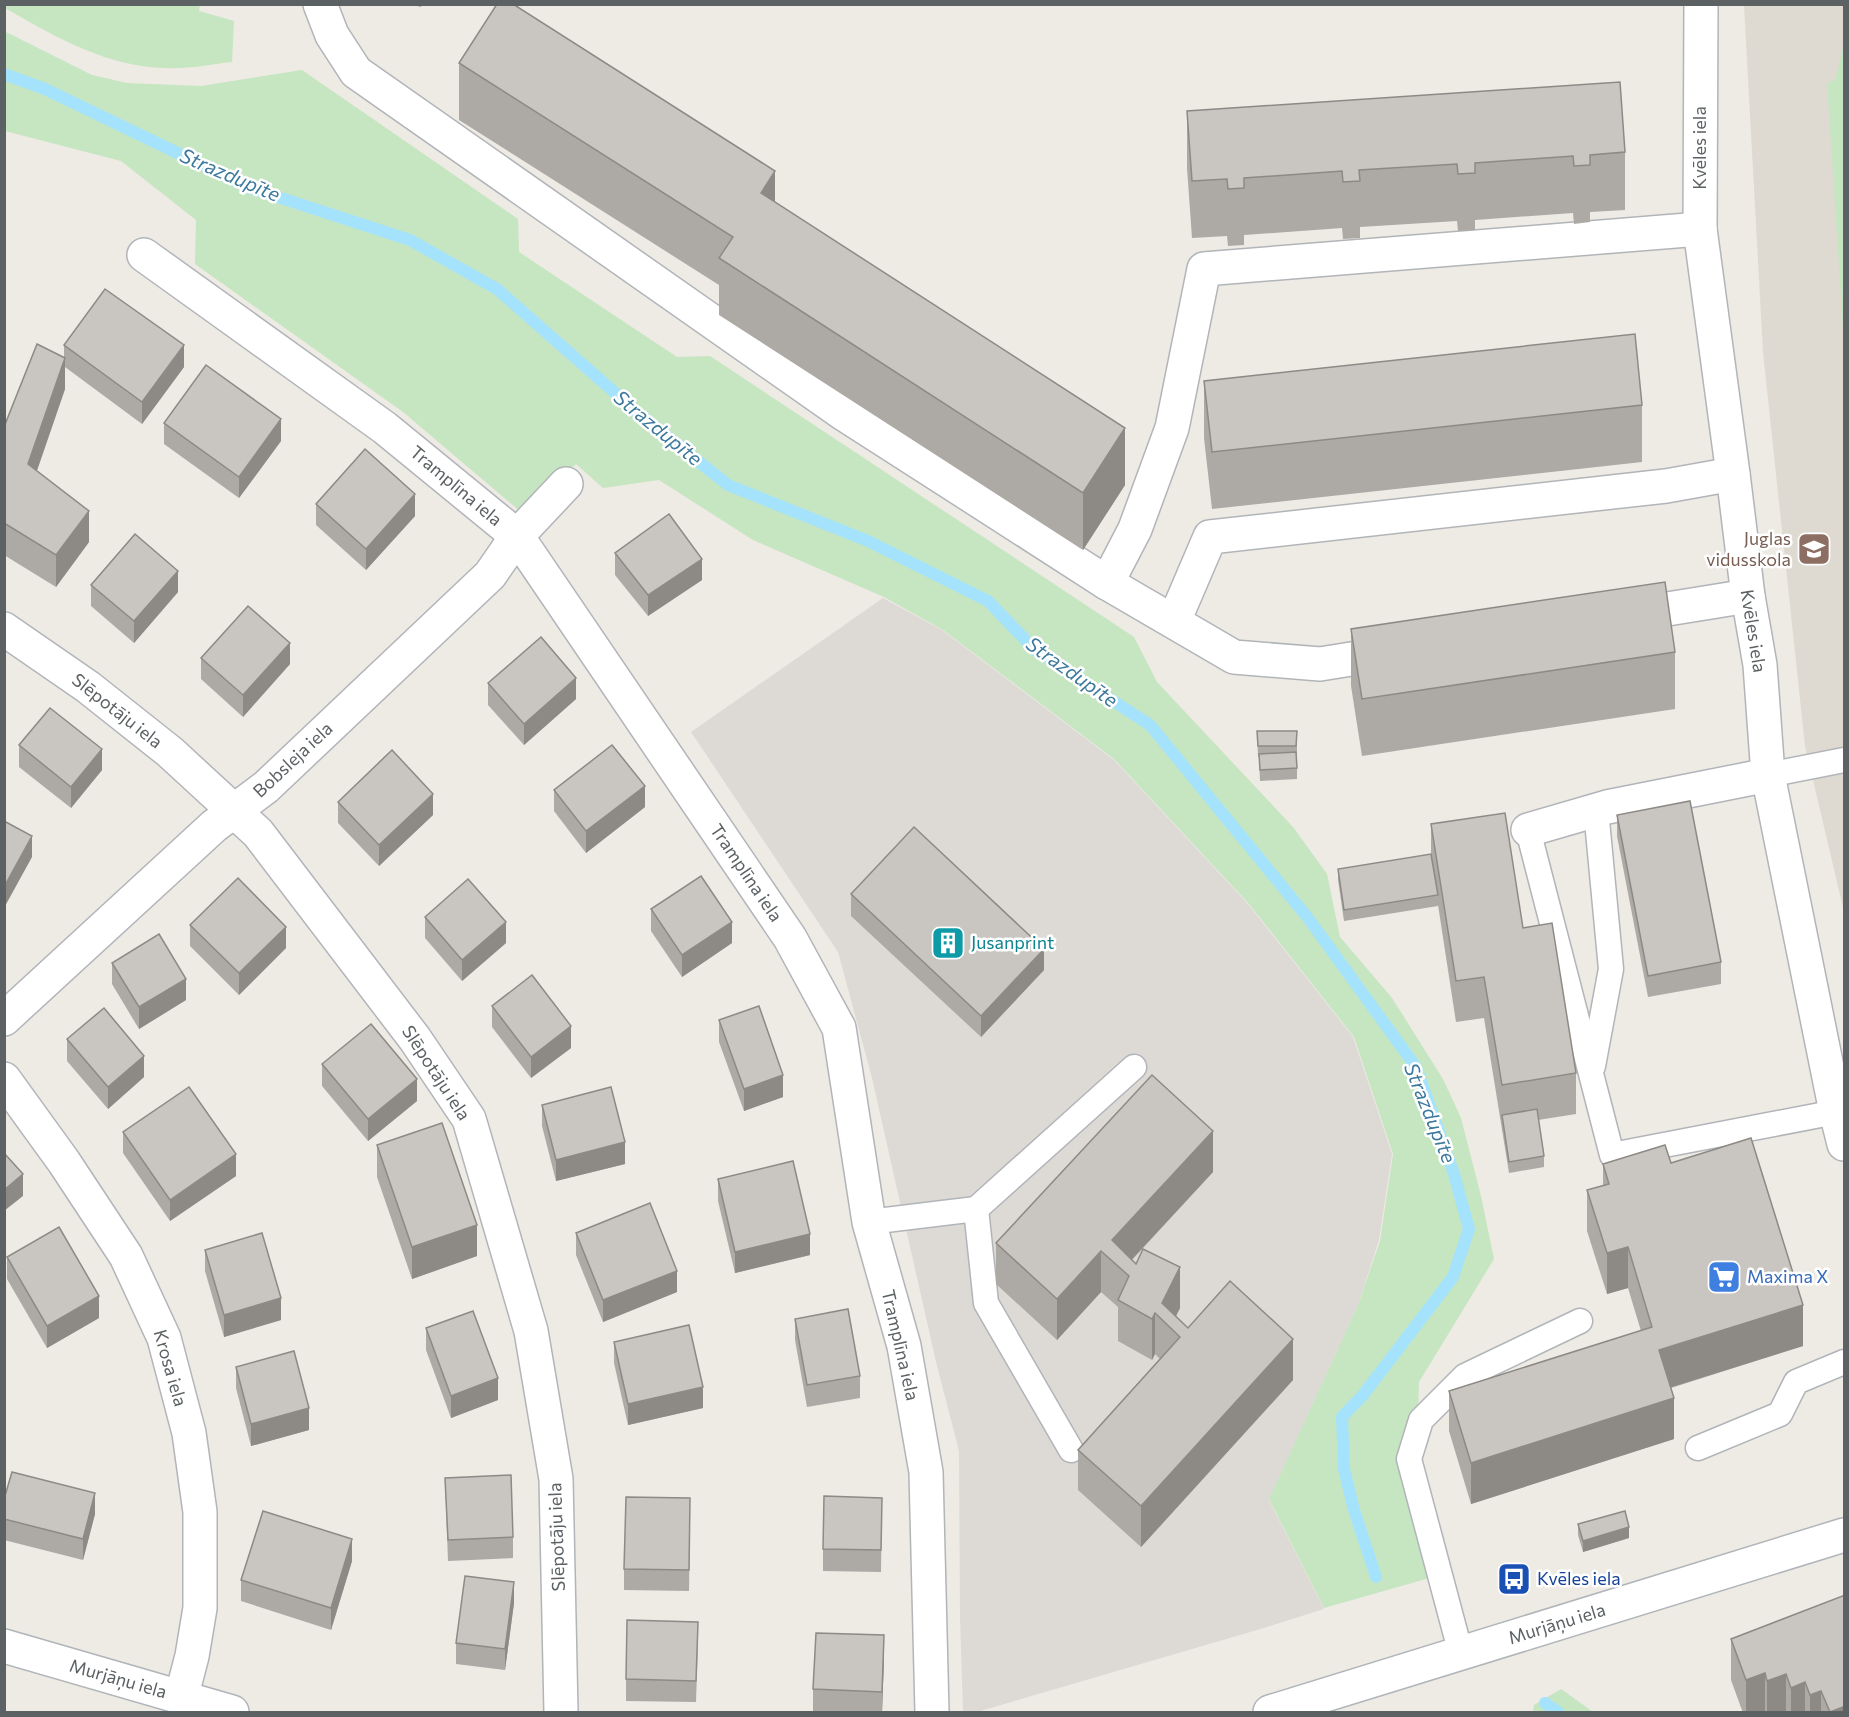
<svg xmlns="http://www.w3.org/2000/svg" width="1849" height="1717" font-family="Commissioner,sans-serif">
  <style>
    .industrial { fill: #dddad6 }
    .education { fill: #dedad2 }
    .green { fill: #c6e5c1 }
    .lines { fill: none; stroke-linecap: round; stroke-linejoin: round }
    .stream { stroke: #a5e3fd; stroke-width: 12 }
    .lane-casing { stroke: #b1b5b9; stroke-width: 27 }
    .street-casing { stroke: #b1b5b9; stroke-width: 36 }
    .secondary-casing { stroke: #b0b5b9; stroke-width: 36 }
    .lane { stroke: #fff; stroke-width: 24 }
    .street { stroke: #fff; stroke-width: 33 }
    .secondary { stroke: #fff; stroke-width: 33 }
    .wall { fill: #ada9a5 }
    .shaded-wall { fill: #8d8a86 }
    .building { fill: #c9c5c0; stroke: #8d8a86; stroke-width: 1.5 }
    .labels { text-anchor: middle; stroke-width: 5; stroke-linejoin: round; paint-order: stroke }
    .street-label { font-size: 18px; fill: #5c6164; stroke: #fff }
    .education-label { font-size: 18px; fill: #785e54; stroke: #fff; text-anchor: end }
    .culture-label { font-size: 18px; fill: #0d838f; stroke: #fff; text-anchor: start }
    .shop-label { font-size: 18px; fill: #366cbe; stroke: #fff; text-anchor: start }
    .transit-label { font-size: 18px; fill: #164399; stroke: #fff; text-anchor: start }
    .water-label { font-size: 20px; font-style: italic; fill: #3d799d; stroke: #fff }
  </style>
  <rect width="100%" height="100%" fill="#eeeae4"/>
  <polygon class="industrial" points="883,598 942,630 1114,760 1248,904 1353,1037 1392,1154 1379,1240 1358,1305 1269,1500 1324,1609 1264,1628 977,1712 963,1712 960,1618 959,1451 936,1362 872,1078 838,952 691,732"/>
  <polygon class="education" points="1744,5 1844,5 1844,912 1805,746 1763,352"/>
  <g class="green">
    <path d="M5 4 200 5 199 11 234 21 232 62C213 64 195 68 177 68 114 71 57 38 5 8Z"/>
    <polygon points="4,31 92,75 127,83 201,86 302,70 518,219 519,252 677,357 710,356 1134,637 1157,682 1293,827 1327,874 1340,937 1392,998 1443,1079 1461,1118 1481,1196 1494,1259 1419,1382 1416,1473 1433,1577 1324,1608 1269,1499 1358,1305 1380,1241 1393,1154 1354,1037 1249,904 1114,759 943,630 884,597 753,540 659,480 603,488 576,464 521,512 403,412 195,264 196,220 121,161 5,131"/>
    <polygon points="1844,45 1844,344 1827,83 1835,80"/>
    <polygon points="1561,1689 1593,1712 1533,1712 1534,1705"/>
  </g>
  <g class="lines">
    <g class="stream">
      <polyline points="4,74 45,89 250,188 410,240 497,289 638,413 728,485 868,541 988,601 1035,650 1150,725 1308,918 1416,1067 1454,1174 1469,1229 1453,1277 1363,1395 1342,1417 1344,1469 1354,1510 1376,1577"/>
      <polyline points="1545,1703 1558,1712"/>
    </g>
    <g class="lane-casing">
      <g id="lane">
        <polyline points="1768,775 1844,760"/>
        <polyline points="1528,830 1612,1155 1836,1112"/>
        <polyline points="1593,1066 1611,969 1596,810"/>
        <polyline points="976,1209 986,1303 1071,1450"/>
        <polyline points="869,1222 976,1209 1134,1067"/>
        <polyline points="1698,1448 1780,1414 1796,1382 1844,1362"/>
        <polyline points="1461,1654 1409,1459 1421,1420 1465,1376 1580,1321"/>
      </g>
    </g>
    <g class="street-casing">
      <g id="street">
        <polyline points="320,4 332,35 356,72 841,412 1107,583 1234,657 1320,664 1395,652"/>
        <polyline points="1701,4 1700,229 1733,474 1748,596 1760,665 1768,775 1836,1112 1844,1144"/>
        <polyline points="144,255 385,428 517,536 790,938 839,1028 869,1222 904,1346 926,1472 932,1712"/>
        <polyline points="1107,583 1135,529 1172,428 1204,269 1700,229"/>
        <polyline points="1624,616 1748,596"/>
        <polyline points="1174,621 1210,537 1666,486 1733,474"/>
        <polyline points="4,629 88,687 170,752 258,833 415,1039 469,1119 531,1331 556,1479 561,1712"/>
        <polyline points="1528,830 1607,807 1768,775"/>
        <polyline points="4,1019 214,826 266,787 490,575 517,536 566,484"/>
        <polyline points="4,1079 64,1162 126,1256 164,1338 189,1433 200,1512 200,1608 192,1656 181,1698"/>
      </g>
    </g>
    <g class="secondary-casing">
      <g id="secondary">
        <polyline points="4,1646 232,1712"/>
        <polyline points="1270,1712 1844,1535"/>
      </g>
    </g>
    <use href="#lane" class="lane"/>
    <use href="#street" class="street"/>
    <use href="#secondary" class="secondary"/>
  </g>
  <g class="wall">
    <polygon points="408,4 422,4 421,7"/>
    <polygon points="459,63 1125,485 1083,550 719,315 719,285 459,120"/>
    <polygon points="1187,111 1625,152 1625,210 1590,212 1590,222 1574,224 1573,213 1475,220 1475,230 1458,231 1457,221 1360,227 1360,238 1343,239 1342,228 1244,235 1244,245 1228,246 1227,236 1192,238 1187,168"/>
    <polygon points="64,345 184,367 142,424 65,367 65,389 37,471 89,542 56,587 4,555 4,427 64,357"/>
    <polygon points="1204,381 1642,405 1642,462 1212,509 1204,438"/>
    <polygon points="164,423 281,441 239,498 164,444"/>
    <polygon points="316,504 415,516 366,570 316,525"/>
    <polygon points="615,553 702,580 648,616 615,575"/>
    <polygon points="91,585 178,592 134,643 91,606"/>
    <polygon points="1351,629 1675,652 1675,709 1362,756 1351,686"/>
    <polygon points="201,658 290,664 243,717 201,679"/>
    <polygon points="488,683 576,699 524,745 488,705"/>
    <polygon points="1257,731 1297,731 1297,779 1260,781 1259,757 1258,757"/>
    <polygon points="19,745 102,770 71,808 19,767"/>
    <polygon points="554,790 645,807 586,853 554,811"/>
    <polygon points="338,802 433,815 379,866 338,823"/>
    <polygon points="1617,815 1721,962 1721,984 1648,997 1617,836"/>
    <polygon points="1431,824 1523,928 1576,1073 1576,1114 1538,1120 1544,1156 1544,1167 1509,1173 1484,1018 1456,1022 1438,905 1438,906 1344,921 1338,880 1338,869 1431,854"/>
    <polygon points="851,894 1044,970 981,1037 851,916"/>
    <polygon points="651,909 732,943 682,977 651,931"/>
    <polygon points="425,917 506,943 462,981 425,938"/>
    <polygon points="190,925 286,948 239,995 190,946"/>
    <polygon points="112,963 186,1000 139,1029 112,984"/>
    <polygon points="492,1006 571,1048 531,1078 492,1027"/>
    <polygon points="719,1020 783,1097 744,1111 719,1042"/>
    <polygon points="67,1039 144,1077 108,1109 67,1061"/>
    <polygon points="322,1064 417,1101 368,1141 322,1086"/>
    <polygon points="542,1105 625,1164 556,1181 542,1126"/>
    <polygon points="123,1132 236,1176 170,1221 123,1153"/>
    <polygon points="377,1145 477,1256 412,1279 377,1177"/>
    <polygon points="1671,1163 1803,1346 1671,1388 1674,1439 1471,1504 1449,1431 1449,1391 1641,1331 1628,1288 1607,1294 1587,1231 1587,1190 1603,1185 1603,1164"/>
    <polygon points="1213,1172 1132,1260 1180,1308 1176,1316 1188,1328 1293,1380 1141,1547 1078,1490 1078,1450 1160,1359 1155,1354 1152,1360 1118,1341 1118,1307 1101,1292 1057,1340 996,1284 996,1243"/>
    <polygon points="718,1179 810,1255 735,1273 718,1201"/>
    <polygon points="576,1233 677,1292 603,1322 576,1255"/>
    <polygon points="205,1250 281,1320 224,1337 205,1271"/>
    <polygon points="7,1257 99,1318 47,1348 7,1279"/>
    <polygon points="795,1319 860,1376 860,1398 807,1407 795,1340"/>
    <polygon points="426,1328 498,1400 451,1418 426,1350"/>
    <polygon points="614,1342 703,1408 628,1425 614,1363"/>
    <polygon points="236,1367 309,1430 251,1446 236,1388"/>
    <polygon points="445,1478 513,1537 513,1558 448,1561"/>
    <polygon points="882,1498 881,1572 823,1571 823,1549"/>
    <polygon points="95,1514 83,1560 4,1540 4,1519"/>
    <polygon points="690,1520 689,1591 624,1590 624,1569"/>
    <polygon points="1578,1524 1629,1538 1583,1552 1578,1535"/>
    <polygon points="352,1561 331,1630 241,1601 241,1580"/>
    <polygon points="1845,1595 1845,1713 1743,1713 1731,1680 1731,1639"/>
    <polygon points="514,1603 505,1670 456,1664 456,1643"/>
    <polygon points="698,1643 696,1702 626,1701 626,1679"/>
    <polygon points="884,1656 882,1713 813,1711 813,1689"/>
  </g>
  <g class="shaded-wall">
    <polygon points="775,171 775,228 761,193"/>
    <polygon points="184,345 184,367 142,424 142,402"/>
    <polygon points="65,358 65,389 28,496 28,464"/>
    <polygon points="281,419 281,441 239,498 239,477"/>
    <polygon points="1125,428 1125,485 1083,550 1083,493"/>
    <polygon points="415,494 415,516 366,570 366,549"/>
    <polygon points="89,511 89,542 56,587 56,555"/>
    <polygon points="702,559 702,580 648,616 648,595"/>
    <polygon points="178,571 178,592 134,643 134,621"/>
    <polygon points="290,643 290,664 243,717 243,695"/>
    <polygon points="576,678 576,699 524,745 524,724"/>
    <polygon points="102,749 102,770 71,808 71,787"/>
    <polygon points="645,786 645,807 586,853 586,831"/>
    <polygon points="433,794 433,815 379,866 379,845"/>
    <polygon points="32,836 32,857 4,908 4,887"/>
    <polygon points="506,922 506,943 462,981 462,960"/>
    <polygon points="732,922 732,943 682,977 682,955"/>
    <polygon points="286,927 286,948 239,995 239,973"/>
    <polygon points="1044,949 1044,970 981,1037 981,1016"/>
    <polygon points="186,979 186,1000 139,1029 139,1007"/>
    <polygon points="571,1026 571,1048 531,1078 531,1057"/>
    <polygon points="144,1056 144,1077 108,1109 108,1087"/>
    <polygon points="783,1075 783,1097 744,1111 744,1089"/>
    <polygon points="417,1079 417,1101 368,1141 368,1119"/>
    <polygon points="1213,1131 1213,1172 1122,1270 1112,1240"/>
    <polygon points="625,1142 625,1164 556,1181 556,1160"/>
    <polygon points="236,1154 236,1176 170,1221 170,1200"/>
    <polygon points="23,1174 23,1196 4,1211 4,1190"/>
    <polygon points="477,1225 477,1256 412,1279 412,1247"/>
    <polygon points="810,1234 810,1255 735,1273 735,1252"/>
    <polygon points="1628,1247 1628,1288 1607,1294 1607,1253"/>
    <polygon points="1101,1251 1101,1292 1057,1340 1057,1299"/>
    <polygon points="1180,1267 1180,1308 1170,1328 1162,1303"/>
    <polygon points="677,1271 677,1292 603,1322 603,1300"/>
    <polygon points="99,1296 99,1318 47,1348 47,1326"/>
    <polygon points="281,1298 281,1320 224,1337 224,1315"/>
    <polygon points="1803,1305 1803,1346 1659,1391 1659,1350"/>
    <polygon points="1155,1313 1155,1354 1152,1360 1152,1319"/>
    <polygon points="1293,1339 1293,1380 1141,1547 1141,1506"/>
    <polygon points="498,1378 498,1400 451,1418 451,1396"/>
    <polygon points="703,1387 703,1408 628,1425 628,1404"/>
    <polygon points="1674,1398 1674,1439 1471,1504 1471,1463"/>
    <polygon points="309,1408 309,1430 251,1446 251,1424"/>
    <polygon points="95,1493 95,1514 83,1560 83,1539"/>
    <polygon points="1629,1527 1629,1538 1583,1552 1583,1541"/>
    <polygon points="352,1539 352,1561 331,1630 331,1608"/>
    <polygon points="514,1582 514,1603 505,1670 505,1649"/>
    <polygon points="884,1635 884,1656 882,1713 882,1692"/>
    <polygon points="1765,1673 1765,1713 1746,1713 1746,1680"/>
    <polygon points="1786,1674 1786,1713 1767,1713 1767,1681"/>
    <polygon points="1805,1682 1805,1713 1791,1713 1791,1688"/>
    <polygon points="1821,1691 1821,1713 1810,1713 1810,1695"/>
    <polygon points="1843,1707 1843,1713 1830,1713"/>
  </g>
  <g class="building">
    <polygon points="497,4 513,4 775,171 761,193 1125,428 1083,493 719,258 733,237 459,63"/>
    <polygon points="1620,82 1625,152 1590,155 1590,165 1574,166 1573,156 1475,163 1475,173 1458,174 1457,164 1359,170 1360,181 1343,182 1342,171 1244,178 1244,188 1228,189 1227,179 1192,181 1187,111"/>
    <polygon points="105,289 184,345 142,402 64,345"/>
    <polygon points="1635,334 1642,405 1212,452 1204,381"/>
    <polygon points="37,344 65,358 28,464 89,511 56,555 4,523 4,427"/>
    <polygon points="206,365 281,419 239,477 164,423"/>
    <polygon points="365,449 415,494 366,549 316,504"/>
    <polygon points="669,514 702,559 648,595 615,553"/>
    <polygon points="135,534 178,571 134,621 91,585"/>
    <polygon points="1665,582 1675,652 1362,699 1351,629"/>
    <polygon points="248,606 290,643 243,695 201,658"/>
    <polygon points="541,637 576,678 524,724 488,683"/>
    <polygon points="50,708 102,749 71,787 19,745"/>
    <polygon points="1257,731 1297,731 1296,746 1258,746"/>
    <polygon points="612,745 645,786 586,831 554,790"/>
    <polygon points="392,750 433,794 379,845 338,802"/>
    <polygon points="1296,752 1297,768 1260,770 1259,754"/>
    <polygon points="1690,801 1721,962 1648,976 1617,815"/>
    <polygon points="1505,813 1523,928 1552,923 1576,1073 1502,1085 1484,977 1456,981 1431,824"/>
    <polygon points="4,821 32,836 4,887"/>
    <polygon points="914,827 1044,949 981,1016 851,894"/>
    <polygon points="1431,854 1438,895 1344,910 1338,869"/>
    <polygon points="701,876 732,922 682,955 651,909"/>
    <polygon points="238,878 286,927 239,973 190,925"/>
    <polygon points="468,879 506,922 462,960 425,917"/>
    <polygon points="159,934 186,979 139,1007 112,963"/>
    <polygon points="532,975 571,1026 531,1057 492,1006"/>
    <polygon points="759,1006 783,1075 744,1089 719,1020"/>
    <polygon points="104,1008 144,1056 108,1087 67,1039"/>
    <polygon points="371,1024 417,1079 368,1119 322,1064"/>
    <polygon points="1152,1075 1213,1131 1112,1240 1136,1264 1143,1249 1180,1267 1162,1303 1188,1328 1230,1281 1293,1339 1141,1506 1078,1450 1180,1337 1155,1313 1152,1319 1118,1300 1129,1276 1101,1251 1057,1299 996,1243"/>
    <polygon points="189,1087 236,1154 170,1200 123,1132"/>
    <polygon points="611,1087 625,1142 556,1160 542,1105"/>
    <polygon points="1537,1109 1544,1156 1509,1162 1502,1115"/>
    <polygon points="442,1123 477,1225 412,1247 377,1145"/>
    <polygon points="1751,1138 1803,1305 1659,1350 1674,1398 1471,1463 1449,1391 1652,1327 1628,1247 1607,1253 1587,1190 1609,1184 1603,1164 1665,1145 1671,1163"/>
    <polygon points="4,1153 23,1174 4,1190"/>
    <polygon points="793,1161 810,1234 735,1252 718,1179"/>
    <polygon points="650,1203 677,1271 603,1300 576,1233"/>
    <polygon points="59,1227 99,1296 47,1326 7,1257"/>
    <polygon points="262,1233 281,1298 224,1315 205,1250"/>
    <polygon points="848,1309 860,1376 807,1385 795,1319"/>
    <polygon points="473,1311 498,1378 451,1396 426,1328"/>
    <polygon points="689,1325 703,1387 628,1404 614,1342"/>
    <polygon points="294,1351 309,1408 251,1424 236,1367"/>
    <polygon points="12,1472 95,1493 83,1539 4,1519 4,1499"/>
    <polygon points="511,1475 513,1537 448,1540 445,1478"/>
    <polygon points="824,1496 882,1498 881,1550 823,1549"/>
    <polygon points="626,1497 690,1498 689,1570 624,1569"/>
    <polygon points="263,1511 352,1539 331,1608 241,1580"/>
    <polygon points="1625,1511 1629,1527 1583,1541 1578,1524"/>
    <polygon points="465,1576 514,1582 505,1649 456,1643"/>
    <polygon points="1845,1595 1845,1711 1843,1707 1830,1712 1821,1691 1810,1695 1805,1682 1791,1688 1786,1674 1767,1681 1765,1673 1746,1680 1731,1639"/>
    <polygon points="627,1620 698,1622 696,1681 626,1679"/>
    <polygon points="816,1633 884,1635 882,1692 813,1689"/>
  </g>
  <defs>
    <g id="school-square" transform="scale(1.725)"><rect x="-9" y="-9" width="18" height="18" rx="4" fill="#8d6e63" stroke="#fff"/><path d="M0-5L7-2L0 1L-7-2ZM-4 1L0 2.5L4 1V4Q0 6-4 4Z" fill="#fff"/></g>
    <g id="building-square" transform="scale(1.725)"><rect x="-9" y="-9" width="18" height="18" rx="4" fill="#0f9aa8" stroke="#fff"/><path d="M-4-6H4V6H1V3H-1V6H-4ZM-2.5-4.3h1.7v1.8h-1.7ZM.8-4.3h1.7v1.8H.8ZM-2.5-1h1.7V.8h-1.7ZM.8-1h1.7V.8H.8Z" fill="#fff"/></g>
    <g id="supermarket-square" transform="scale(1.725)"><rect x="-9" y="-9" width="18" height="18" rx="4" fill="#3f7fe0" stroke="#fff"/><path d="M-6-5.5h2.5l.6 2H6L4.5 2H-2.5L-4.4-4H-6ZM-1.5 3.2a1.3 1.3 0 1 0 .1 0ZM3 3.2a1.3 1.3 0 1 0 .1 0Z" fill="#fff"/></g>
    <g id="bus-square" transform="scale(1.725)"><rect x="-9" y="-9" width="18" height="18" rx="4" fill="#1a4fb4" stroke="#fff"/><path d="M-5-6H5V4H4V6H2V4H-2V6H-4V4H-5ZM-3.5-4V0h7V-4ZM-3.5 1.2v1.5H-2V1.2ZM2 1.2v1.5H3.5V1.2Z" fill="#fff"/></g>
  </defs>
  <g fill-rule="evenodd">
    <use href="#school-square" x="1814" y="549"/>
    <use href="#building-square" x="948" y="943"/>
    <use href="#supermarket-square" x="1724" y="1277"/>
    <use href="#bus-square" x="1514" y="1579"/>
  </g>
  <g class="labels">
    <g class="street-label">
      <text transform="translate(1700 148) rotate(-90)" y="6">Kvēles iela</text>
      <text transform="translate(456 486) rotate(40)" y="6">Tramplīna iela</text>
      <text transform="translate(1753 631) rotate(81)" y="6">Kvēles iela</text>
      <text transform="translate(117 711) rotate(38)" y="6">Slēpotāju iela</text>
      <text transform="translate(293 760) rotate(-43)" y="6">Bobsleja iela</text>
      <text transform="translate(746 873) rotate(56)" y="6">Tramplīna iela</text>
      <text transform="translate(436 1073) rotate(57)" y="6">Slēpotāju iela</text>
      <text transform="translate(900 1345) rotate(77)" y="6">Tramplīna iela</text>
      <text transform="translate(170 1368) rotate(74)" y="6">Krosa iela</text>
      <text transform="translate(557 1537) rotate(-92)" y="6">Slēpotāju iela</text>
      <text transform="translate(1557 1624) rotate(-17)" y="6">Murjāņu iela</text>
      <text transform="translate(118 1679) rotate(16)" y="6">Murjāņu iela</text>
    </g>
    <g class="education-label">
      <text x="1791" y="545">Juglas<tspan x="1791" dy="21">vidusskola</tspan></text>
    </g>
    <g class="culture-label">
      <text x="971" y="949">Jusanprint</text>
    </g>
    <g class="shop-label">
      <text x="1747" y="1283">Maxima X</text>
    </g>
    <g class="transit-label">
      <text x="1537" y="1585">Kvēles iela</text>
    </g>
    <g class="water-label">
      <text transform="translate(230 175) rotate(23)" y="7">Strazdupīte</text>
      <text transform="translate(658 428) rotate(39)" y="7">Strazdupīte</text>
      <text transform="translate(1072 672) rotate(35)" y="7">Strazdupīte</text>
      <text transform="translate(1430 1113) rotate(68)" y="7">Strazdupīte</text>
    </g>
  </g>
  <rect width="1849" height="1717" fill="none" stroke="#5c6164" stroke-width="12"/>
</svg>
